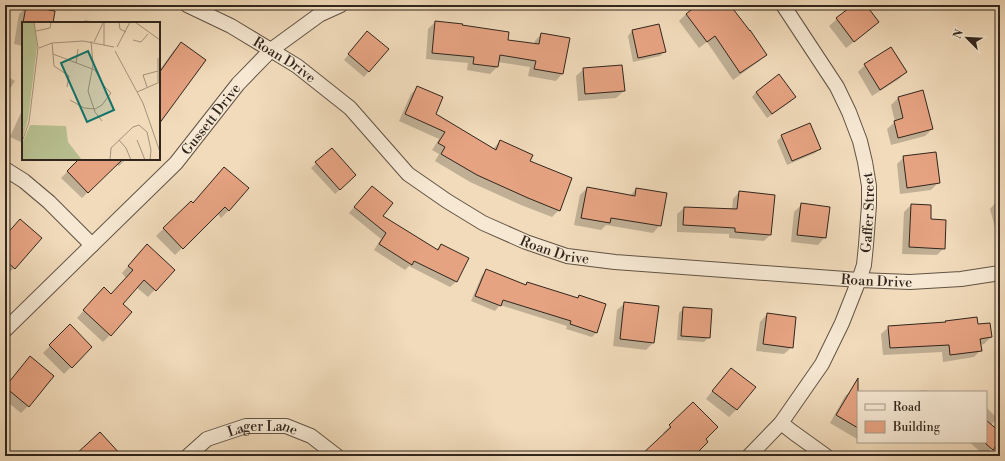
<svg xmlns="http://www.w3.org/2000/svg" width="1005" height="461" font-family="'Libre Bodoni',serif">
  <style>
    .shadow { fill: #0003 }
    .building { fill: #e6a382; stroke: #31261d }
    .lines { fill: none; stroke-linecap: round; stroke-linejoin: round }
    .minor-casing { stroke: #615344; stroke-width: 16 }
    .minor { stroke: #f6e8d3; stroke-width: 14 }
    .labels { text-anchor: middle; stroke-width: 3.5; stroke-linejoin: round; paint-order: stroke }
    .street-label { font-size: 14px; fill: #31261d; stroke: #f6e8d3 }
    .inset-road { fill: none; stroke: #a4937c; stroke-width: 1 }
    .view { fill: #0f766e; fill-opacity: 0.15; stroke: #0f766e; stroke-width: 2 }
    .inset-edge { fill: none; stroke: #31261d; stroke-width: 2 }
  </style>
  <rect width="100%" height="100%" fill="#f1dbbb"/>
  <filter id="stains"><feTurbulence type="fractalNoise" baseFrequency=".005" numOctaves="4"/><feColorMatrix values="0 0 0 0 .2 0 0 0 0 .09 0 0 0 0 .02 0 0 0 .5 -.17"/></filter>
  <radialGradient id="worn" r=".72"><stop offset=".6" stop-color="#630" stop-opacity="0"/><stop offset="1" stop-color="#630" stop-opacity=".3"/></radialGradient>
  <g class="shadow">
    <polygon points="698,5 729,5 765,55 758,62 733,80 707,42 699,48 679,21 686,14"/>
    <polygon points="855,5 864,5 878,22 870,29 846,48 829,26 837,19"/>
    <polygon points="27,7 52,23 23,23 23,46 14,44 19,14"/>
    <polygon points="85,20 100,23 81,23"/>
    <polygon points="435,22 461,26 507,41 534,45 535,41 541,34 569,39 562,74 556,81 528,76 530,67 498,62 497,67 490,74 467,70 468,63 426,59 428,29"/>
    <polygon points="632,31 665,51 660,56 633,62 628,36"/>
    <polygon points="363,37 387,49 364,77 344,60"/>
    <polygon points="182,43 159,122 159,71 174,50"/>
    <polygon points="865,65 906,72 899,79 872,96 858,72"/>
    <polygon points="584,69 624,91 616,98 578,101 576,76"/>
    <polygon points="5,75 15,81 5,96"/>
    <polygon points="418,87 435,115 493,149 500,141 528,162 559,210 552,217 521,205 470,182 435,161 439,154 432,150 439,139 399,121 411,94"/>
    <polygon points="756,92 795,97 790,102 767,118 752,97"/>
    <polygon points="898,98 932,129 925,136 891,145 887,129 895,122 891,105"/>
    <polygon points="23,108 23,143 10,137"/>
    <polygon points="782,136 820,149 815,153 787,165 777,141"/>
    <polygon points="332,149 350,180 335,194 311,168"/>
    <polygon points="904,157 938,183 931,190 900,194 897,164"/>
    <polygon points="80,159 126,159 119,166 116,164 82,198 61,178"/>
    <polygon points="217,176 229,210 221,218 217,213 175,255 156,236 191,202 193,204"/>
    <polygon points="587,188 630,196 636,189 660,225 653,233 606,225 601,230 574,225 580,195"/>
    <polygon points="739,192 770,235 764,241 729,238 729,234 677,232 677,214 684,208 732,210 733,199"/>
    <polygon points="366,193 381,216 436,250 441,245 467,259 456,282 450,287 409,266 405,270 374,250 381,239 349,213"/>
    <polygon points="997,201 1000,201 1000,239 998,239 990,209"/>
    <polygon points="801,205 825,237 818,245 791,242 794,212"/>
    <polygon points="911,205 944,248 937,255 902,254 904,212"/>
    <polygon points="5,237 14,268 8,274 5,272"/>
    <polygon points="140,253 173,270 148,297 136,287 121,304 110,335 103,342 77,318 97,296 111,295 126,278 122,273"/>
    <polygon points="487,270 524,286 527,283 577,299 579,296 597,332 592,337 566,329 567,326 500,305 495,311 471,301 482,275"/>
    <polygon points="625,303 653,343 646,350 613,346 617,310"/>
    <polygon points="684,308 709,337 704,342 677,340 679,313"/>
    <polygon points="767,314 792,347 784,354 756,351 760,322"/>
    <polygon points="978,325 991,337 984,344 980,345 981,350 974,357 943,362 942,352 883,355 881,334 889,327"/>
    <polygon points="70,326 91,347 64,374 43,353"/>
    <polygon points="30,357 28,406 21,413 5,400 5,387 23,365"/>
    <polygon points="724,376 754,387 736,410 729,417 706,399"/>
    <polygon points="853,389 858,392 857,439 830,423 845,396"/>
    <polygon points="921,390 937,392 919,392"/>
    <polygon points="693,403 704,439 692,456 642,456 665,434 663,433"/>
    <polygon points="986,407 997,418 991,425 1000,434 1000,440 986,454 983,454 969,442 986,442"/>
    <polygon points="5,417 9,421 5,425"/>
  </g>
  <g class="building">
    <polygon points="697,5 730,5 750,31 750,30 767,55 740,73 715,36 707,42 686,14"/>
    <polygon points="853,5 866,5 879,22 854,42 836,18"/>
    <polygon points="26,6 55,11 53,23 23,23"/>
    <polygon points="435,21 463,24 462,25 509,32 508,40 539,44 541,33 570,38 563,74 534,69 536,61 500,55 498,67 473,64 474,57 432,53"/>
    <polygon points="659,24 666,52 638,58 632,30"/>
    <polygon points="367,31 389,49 369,72 348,54"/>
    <polygon points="181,42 206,60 159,124 159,73"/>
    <polygon points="891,47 907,72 880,90 864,64"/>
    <polygon points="622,65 625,91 585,94 583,68"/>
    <polygon points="779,74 796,97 772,114 756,92"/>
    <polygon points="417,86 443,97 436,114 496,150 500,140 533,155 530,161 572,178 560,211 528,198 477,175 441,154 445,147 438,143 445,132 405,114"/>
    <polygon points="923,90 933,129 898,138 894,121 903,118 898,97"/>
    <polygon points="810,123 821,149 792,161 781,135"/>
    <polygon points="332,148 356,175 340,190 315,162"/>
    <polygon points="936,152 940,183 907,188 903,156"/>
    <polygon points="79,159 123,159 88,193 67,171"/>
    <polygon points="224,167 249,188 229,211 225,207 183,249 163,228 191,201 193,203"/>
    <polygon points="372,186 393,203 383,216 438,250 441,244 469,258 457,282 414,261 412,265 379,244 386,233 354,207"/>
    <polygon points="587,187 635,196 636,188 667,193 661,226 611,218 610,223 581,218"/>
    <polygon points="739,191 775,195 771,235 735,232 735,228 683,225 684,207 737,209"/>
    <polygon points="801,203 830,207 826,238 797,235"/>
    <polygon points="911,204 931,205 931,219 946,220 945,249 909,247"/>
    <polygon points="20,219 42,238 15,269 5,260 5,236"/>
    <polygon points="147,244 175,270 156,291 144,280 123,304 132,312 111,336 83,310 104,287 111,294 133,270 128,266"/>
    <polygon points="486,269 526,285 527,282 578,298 579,295 606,304 597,333 570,324 571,321 503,300 501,306 475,296"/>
    <polygon points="624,302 659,306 654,343 620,339"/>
    <polygon points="683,307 712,309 710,338 681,336"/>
    <polygon points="767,313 796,317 793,348 763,344"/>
    <polygon points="977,317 978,324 990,323 992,337 980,339 982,351 950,355 949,345 890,348 888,326 946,322 945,321"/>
    <polygon points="70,324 92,347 72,368 49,345"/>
    <polygon points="30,356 54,376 29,407 5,387"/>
    <polygon points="731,368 756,387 737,410 712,391"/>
    <polygon points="858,378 858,428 836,415"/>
    <polygon points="693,402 718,427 706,439 708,442 694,456 640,456 671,427 669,425"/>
    <polygon points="986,420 1000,432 1000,441 993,450 986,444"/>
    <polygon points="100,432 122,456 74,456"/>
  </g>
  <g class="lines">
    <g class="minor-casing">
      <g id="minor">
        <path id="s1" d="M187 5 231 26 297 66 350 108 408 174 447 201 483 223 526 242 567 256 615 262 859 280 910 282 961 279 1000 273"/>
        <polyline points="5,169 24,181 49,202 92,245"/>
        <path id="s2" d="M5 330 176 163 238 84 271 50 319 15 341 5"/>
        <polyline points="781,423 794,433 826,456"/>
        <path id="s3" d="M188 456 207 439 246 426H286L311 436 337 456"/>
        <path id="s4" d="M749 456 781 423 822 364 842 323 859 280 864 265 866 245 869 205V186L865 162 860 141 849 112 837 87 783 5"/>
      </g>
    </g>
    <use href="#minor" class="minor"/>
  </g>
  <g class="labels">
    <g class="street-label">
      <text dy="5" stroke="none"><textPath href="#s1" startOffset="112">Roan Drive</textPath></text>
      <text dy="5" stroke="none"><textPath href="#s2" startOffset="295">Gussett Drive</textPath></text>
      <text dy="5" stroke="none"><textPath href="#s4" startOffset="278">Gaffer Street</textPath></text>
      <text dy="5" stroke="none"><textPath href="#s1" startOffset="448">Roan Drive</textPath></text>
      <text dy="5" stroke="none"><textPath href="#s1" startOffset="772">Roan Drive</textPath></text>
      <text dy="5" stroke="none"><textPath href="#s3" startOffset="83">Lager Lane</textPath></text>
    </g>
  </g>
  <g transform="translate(22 22)">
    <rect width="138" height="138" fill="#f1dbbb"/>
    <path d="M0 0H12L15 24 6 97 0 118ZM8 103 44 104 46 120 60 138H0V122Z" fill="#b8c091"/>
    <path class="inset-road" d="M97 0 98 7 104 10M113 0 138 18M14 9 28 6 29 0M111 18 119 20 126 12M69 19 71 43 66 69 73 90 80 99M72 20 81 1M30 21 32 44 47 54 45 65M82 23V0M95 25 108 0M17 26 30 21 61 19 92 25M93 29 121 81 138 130M31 32 73 48 82 64 89 71 80 83 73 87 62 86 48 78M54 41 56 27M136 60V36M125 65 121 53 136 49M115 70 138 60M97 118 104 126 109 138M115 118 123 138M0 120 7 100 16 26 12 0M88 138 89 126 111 105 117 103 125 110 129 128 128 138"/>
    <path class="view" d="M66 29 92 88 65 100 39 41Z"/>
    <rect width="138" height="138" class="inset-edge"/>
  </g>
  <rect width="1005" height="461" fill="none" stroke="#f1dbbb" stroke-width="20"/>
  <rect x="6" y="6" width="993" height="449" fill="none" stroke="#31261d" stroke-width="2"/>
  <rect x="10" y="10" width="985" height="441" fill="none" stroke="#31261d"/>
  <rect x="857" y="391" width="130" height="52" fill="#f6e8d3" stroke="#a79a8a"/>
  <rect x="865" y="404" width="20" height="6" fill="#f6e8d3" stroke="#a79a8a"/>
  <text x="893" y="411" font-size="12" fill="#31261d">Road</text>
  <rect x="865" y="421" width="20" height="12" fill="#e6a382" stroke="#a79a8a"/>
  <text x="893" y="431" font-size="12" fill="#31261d">Building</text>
  <g transform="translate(967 38) rotate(294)" stroke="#f6e8d3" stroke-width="3" paint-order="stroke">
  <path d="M0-3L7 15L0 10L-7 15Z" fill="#31261d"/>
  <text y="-6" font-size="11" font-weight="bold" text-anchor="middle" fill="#31261d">N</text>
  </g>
  <rect width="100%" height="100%" filter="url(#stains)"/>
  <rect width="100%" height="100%" fill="url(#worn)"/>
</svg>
